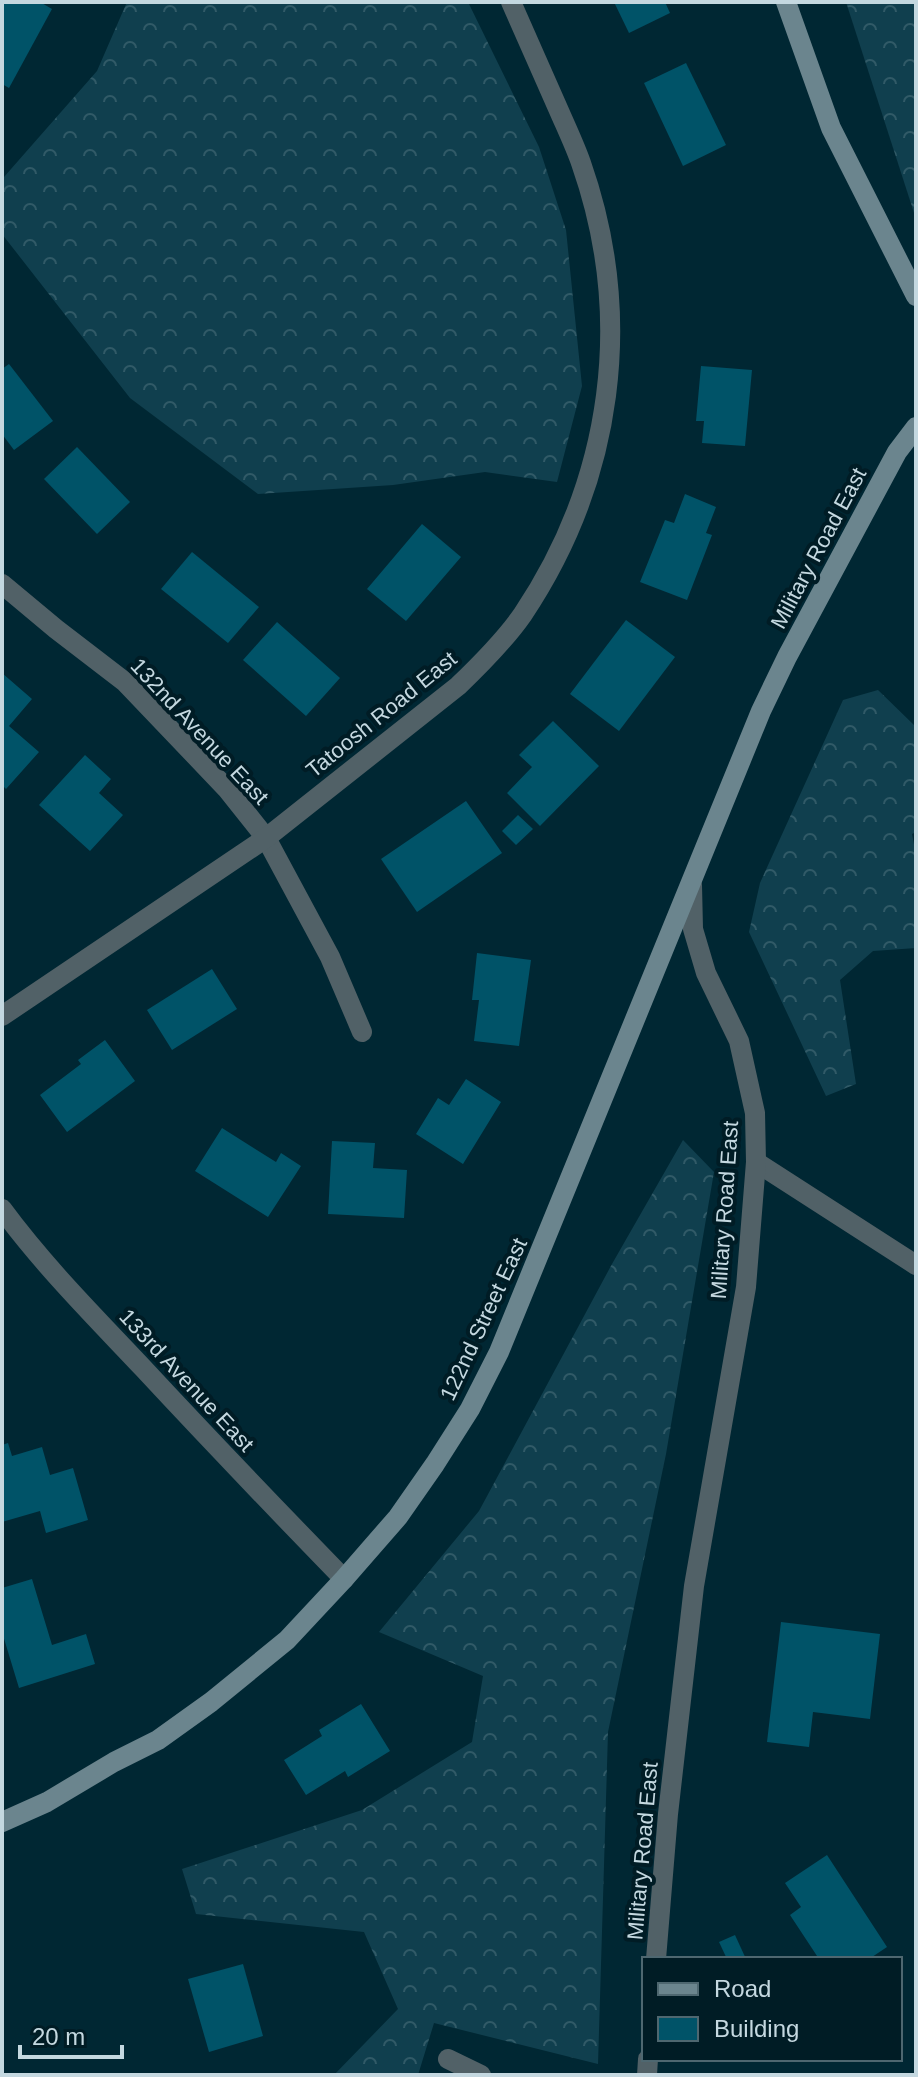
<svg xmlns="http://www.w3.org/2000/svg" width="918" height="2077" font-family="Helvetica,sans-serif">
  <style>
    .forest { fill: url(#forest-crowns) }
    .building { fill: #005368 }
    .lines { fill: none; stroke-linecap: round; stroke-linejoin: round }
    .minor { stroke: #516167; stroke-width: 20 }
    .secondary { stroke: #6b858e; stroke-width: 20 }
    .labels { text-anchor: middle; stroke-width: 8; stroke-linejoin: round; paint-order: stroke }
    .street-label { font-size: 22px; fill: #c4d8e0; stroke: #001c25 }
  </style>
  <defs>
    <pattern id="forest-crowns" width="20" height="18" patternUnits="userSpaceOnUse" patternTransform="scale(2)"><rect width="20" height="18" fill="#103f4e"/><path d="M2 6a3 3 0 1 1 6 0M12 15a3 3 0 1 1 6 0" fill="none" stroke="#315a67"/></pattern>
  </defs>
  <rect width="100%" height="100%" fill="#002733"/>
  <g class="forest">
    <polygon points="127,2 468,2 539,147 566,230 582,386 557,482 485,472 393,485 258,494 130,398 2,234 4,177 97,71"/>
    <polygon points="846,2 916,2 916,219"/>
    <polygon points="878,690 916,727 916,832 912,834 916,855 916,948 873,951 840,980 856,1084 826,1096 749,932 760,883 843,700"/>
    <polygon points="683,1140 714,1172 666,1454 608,1732 598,2064 434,2023 418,2075 334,2075 398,2009 364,1932 196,1914 182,1869 362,1810 472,1742 483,1676 379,1632 479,1511 612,1264"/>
  </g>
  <g class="building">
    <polygon points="2,2 40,2 52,9 9,88 2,84"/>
    <polygon points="614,2 665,2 670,13 629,33"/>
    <polygon points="686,63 726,145 683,166 644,83"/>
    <polygon points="9,364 53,421 14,450 2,434 2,369"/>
    <polygon points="701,366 752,370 745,446 702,443 704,421 696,421"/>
    <polygon points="77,447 130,502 97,534 44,479"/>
    <polygon points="685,494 716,507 706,533 712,535 687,600 640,582 665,520 674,523"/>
    <polygon points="422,524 461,557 406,621 367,589"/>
    <polygon points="192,552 259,607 228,643 161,589"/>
    <polygon points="626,620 675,657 619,731 570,694"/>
    <polygon points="277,622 340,678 306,716 243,660"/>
    <polygon points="2,673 32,699 9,726 39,752 6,789 2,785"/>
    <polygon points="553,721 599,766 540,826 507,793 532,767 519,755"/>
    <polygon points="85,755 111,779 99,793 123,815 90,851 39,805"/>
    <polygon points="466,801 502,853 417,912 381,859"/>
    <polygon points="518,815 533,829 516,845 502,831"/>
    <polygon points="477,953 531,960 519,1046 474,1041 479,1000 472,1000"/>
    <polygon points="212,969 237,1009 172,1050 147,1010"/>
    <polygon points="105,1040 135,1081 67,1132 40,1095 81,1064 78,1060"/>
    <polygon points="466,1079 501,1102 463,1164 416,1134 438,1098 449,1105"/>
    <polygon points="222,1128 276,1162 281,1153 301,1166 268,1217 195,1171"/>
    <polygon points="332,1141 375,1143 373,1168 407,1170 404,1218 328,1214"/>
    <polygon points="8,1443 12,1456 42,1447 50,1475 73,1468 88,1520 46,1533 40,1511 2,1522 2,1445"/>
    <polygon points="32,1579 52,1645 86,1634 95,1664 19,1688 2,1632 2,1588"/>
    <polygon points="781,1622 880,1634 870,1719 813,1712 809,1747 767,1742"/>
    <polygon points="361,1704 390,1751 348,1777 345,1771 306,1795 284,1760 322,1736 319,1730"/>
    <polygon points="827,1855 887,1947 869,1959 819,1959 790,1915 801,1907 785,1883"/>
    <polygon points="735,1935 746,1959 727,1959 719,1942"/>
    <polygon points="243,1964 263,2036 209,2052 188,1979"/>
  </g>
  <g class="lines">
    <g class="minor">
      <polyline points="2,584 56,629 125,682 227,789 266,838 330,957 362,1032"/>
      <path d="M2 1016 266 838 458 686C481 664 505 640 523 614 613 479 635 317 581 163 575 146 567 129 560 113 544 76 527 39 511 2"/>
      <polyline points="756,1162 916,1265"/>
      <path d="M2 1209C44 1266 94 1316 143 1368 209 1439 276 1509 344 1579"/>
      <polyline points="656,1959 668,1814 694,1586 746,1287 756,1162 755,1113 739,1041 706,973 693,929 692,885"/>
      <polyline points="448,2059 481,2075"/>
      <polyline points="647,2075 648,2059"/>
    </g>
    <g class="secondary">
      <polyline points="786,2 831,128 916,296"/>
      <polyline points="2,1822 47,1802 114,1762 158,1740 211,1702 287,1640 344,1579 398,1517 435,1464 470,1409 499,1352 761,711 787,657 897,452 916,427"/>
    </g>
  </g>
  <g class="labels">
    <g class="street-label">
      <text transform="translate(818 548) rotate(-62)" y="8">Military Road East</text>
      <text transform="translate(381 714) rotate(-39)" y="8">Tatoosh Road East</text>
      <text transform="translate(200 731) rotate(47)" y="8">132nd Avenue East</text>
      <text transform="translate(724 1210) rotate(-86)" y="8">Military Road East</text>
      <text transform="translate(483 1319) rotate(-65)" y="8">122nd Street East</text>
      <text transform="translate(187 1380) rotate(47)" y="8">133rd Avenue East</text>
      <text transform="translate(642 1851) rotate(-85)" y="8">Military Road East</text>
    </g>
  </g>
  <rect width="918" height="2077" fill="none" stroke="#c4d8e0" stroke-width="8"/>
  <rect x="642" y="1957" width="260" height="104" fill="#001c25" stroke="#4e6770" stroke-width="2"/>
  <rect x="658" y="1983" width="40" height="12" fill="#6b858e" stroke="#4e6770" stroke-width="2"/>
  <text x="714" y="1997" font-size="24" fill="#c4d8e0">Road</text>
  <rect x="658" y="2017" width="40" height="24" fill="#005368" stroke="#4e6770" stroke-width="2"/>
  <text x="714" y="2037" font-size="24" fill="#c4d8e0">Building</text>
  <path d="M20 2045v12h102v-12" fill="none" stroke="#c4d8e0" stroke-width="4"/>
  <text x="32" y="2045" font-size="24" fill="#c4d8e0" stroke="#001c25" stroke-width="6" paint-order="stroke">20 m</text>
</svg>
